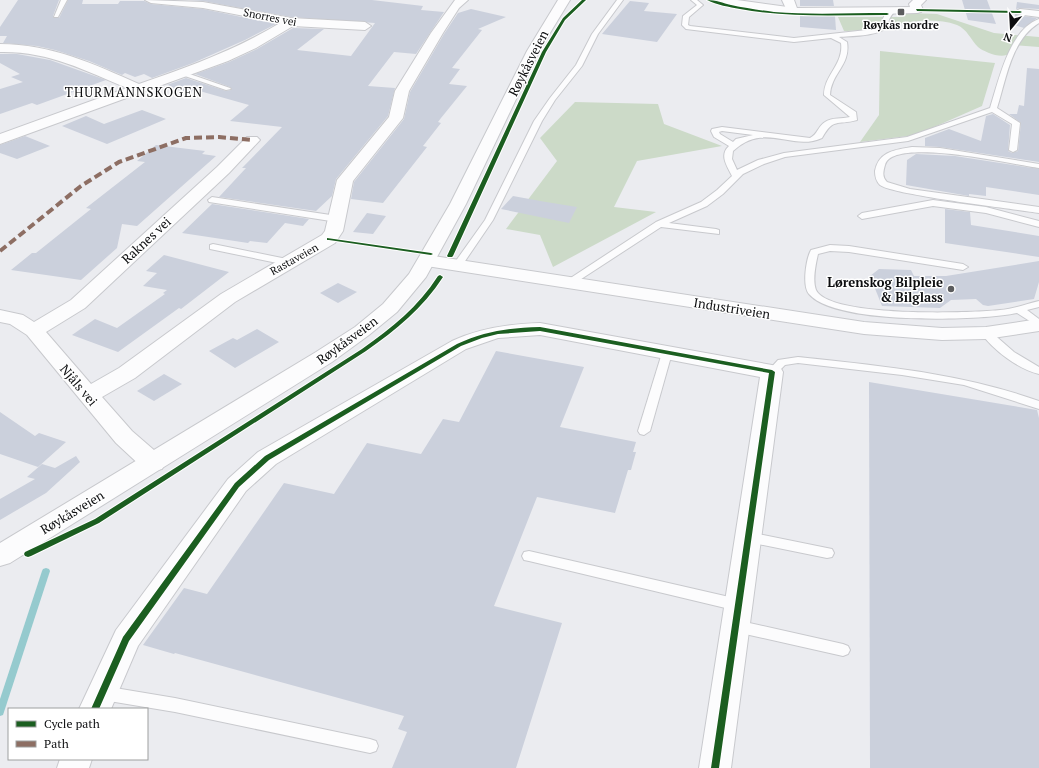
<svg xmlns="http://www.w3.org/2000/svg" width="1039" height="768" font-family="'PT Serif',serif">
  <style>
    .green { fill: #ccdac8 }
    .lines { fill: none; stroke-linecap: round; stroke-linejoin: round }
    .stream { fill: #95cace; fill-rule: evenodd }
    .building { fill: #cbd0dc }
    .service-casing { stroke: #c8c9cd; stroke-width: 2 }
    .minor-casing { stroke: #c8c9cd; stroke-width: 2 }
    .tertiary-casing { stroke: #c8c9cd; stroke-width: 2 }
    .secondary-casing { stroke: #c8c9cd; stroke-width: 2 }
    .service { fill: #fcfcfd; fill-rule: evenodd }
    .minor { fill: #fcfcfd; fill-rule: evenodd }
    .tertiary { fill: #fcfcfd; fill-rule: evenodd }
    .secondary { fill: #fcfcfd; fill-rule: evenodd }
    .quiet { stroke: #8d6e63; stroke-width: 4; stroke-dasharray: 8 4; stroke-linecap: butt }
    .cycleway-casing { stroke: #fff; stroke-width: 2 }
    .cycleway { fill: #1b5e20; fill-rule: evenodd }
    .poi-dot { fill: #5b5c5e; stroke: #fff; stroke-width: 1.5 }
    .labels { text-anchor: middle; stroke-width: 3; stroke-linejoin: round; paint-order: stroke }
    .far-street-label { font-size: 11px; fill: #0d0e10; stroke: #fff }
    .far-poi-label { font-size: 11px; font-weight: bold; fill: #0d0e10; stroke: #fff }
    .street-label { font-size: 13px; fill: #0d0e10; stroke: #fff }
    .far-quarter-label { font-size: 13px; letter-spacing: 1px; fill: #0d0e10; stroke: #fff }
    .poi-label { font-size: 13px; font-weight: bold; fill: #0d0e10; stroke: #fff; text-anchor: end }
  </style>
  <rect width="100%" height="100%" fill="#ebecf0"/>
  <g class="green">
    <path d="M908 13 937 14 994 33 1039 37V47L1013 45C1012 47 1011 51 1010 53 1003 60 984 52 978 47 971 40 967 29 957 25 919 12 882 32 844 31L838 17H898Z"/>
    <polygon points="880,51 995,63 982,106 916,135 860,142 879,115"/>
    <polygon points="575,102 658,104 664,124 722,146 637,161 614,207 656,212 553,267 540,235 506,229 557,161 540,138"/>
  </g>
  <g class="lines">
    <polygon class="stream" points="46,568 49,569 50,571 4,712 3,715 0,716 0,699 42,571 43,569"/>
  </g>
  <g class="building">
    <polygon points="18,0 59,0 53,16 54,18 59,18 68,0 83,0 82,4 118,4 120,1 144,1 151,4 203,9 276,24 245,40 193,63 152,78 144,74 135,77 125,73 122,75 89,61 55,50 37,46 3,43 7,36 0,36 0,27"/>
    <polygon points="189,0 372,0 423,6 421,10 444,12 416,54 394,52 368,86 395,88 388,116 336,179 332,196 316,211 219,197 246,168 242,168 282,127 230,121 249,105 196,90 186,93 167,85 186,78 226,91 231,90 232,89 230,87 195,74 229,62 257,49 293,28 324,29 297,50 351,56 375,23 291,17 203,1"/>
    <polygon points="800,0 833,0 834,6 800,6"/>
    <polygon points="962,0 987,0 996,24 968,20"/>
    <polygon points="630,1 649,3 644,11 677,14 657,42 602,34"/>
    <polygon points="1017,2 1039,5 1039,9 1020,8 1016,9"/>
    <polygon points="471,9 506,17 478,29 482,30 452,68 460,69 449,84 467,86 441,118 438,122 441,123 423,146 427,147 383,203 351,199 354,182 404,119 410,92 444,34 458,13"/>
    <polygon points="800,15 835,16 836,30 800,27"/>
    <polygon points="1015,15 1016,15 1037,18 1024,28 1014,25"/>
    <polygon points="0,54 17,54 50,60 106,80 37,105 32,103 0,114 0,89 23,82 11,77 20,74 0,63"/>
    <polygon points="1027,68 1039,69 1039,162 940,147 925,146 925,138 949,129 981,141 986,116 993,114 1010,125 1008,151 1012,153 1018,151 1021,123 1009,114 1017,114 1019,105 1024,106"/>
    <polygon points="142,110 166,119 107,144 62,126 86,116 104,124"/>
    <polygon points="25,136 50,146 17,159 0,153 0,145"/>
    <polygon points="156,145 205,151 202,154 216,156 137,226 122,224 117,248 81,280 11,270 32,253 36,253 91,209 86,208 145,162 137,161"/>
    <polygon points="916,154 955,156 1039,169 1039,195 986,187 986,196 969,194 969,196 906,185 907,160"/>
    <polygon points="513,196 546,202 577,207 569,223 501,209"/>
    <polygon points="212,204 309,219 303,226 285,223 267,243 250,241 248,243 182,233"/>
    <polygon points="945,209 970,212 971,225 1039,236 1039,257 945,243"/>
    <polygon points="367,213 386,216 373,234 353,232"/>
    <polygon points="164,255 229,272 181,309 179,308 118,352 72,335 95,319 117,328 165,294 163,293 167,290 143,286 157,273 146,271"/>
    <polygon points="1039,261 1039,282 1034,299 988,306 983,305 976,299 951,300 940,308 882,306 870,276 879,269 911,270 914,276 946,276"/>
    <polygon points="338,283 357,292 338,303 320,293"/>
    <polygon points="257,329 279,342 235,368 209,351 233,338 237,340"/>
    <polygon points="496,351 584,367 560,427 636,442 633,452 636,452 631,470 628,470 615,513 537,497 494,606 562,623 516,768 392,768 407,732 398,729 404,716 175,653 174,654 143,645 184,588 207,594 284,483 334,494 367,443 421,454 443,419 459,422"/>
    <polygon points="164,374 182,384 154,401 137,391"/>
    <polygon points="869,382 1037,410 1039,418 1039,768 870,768"/>
    <polygon points="0,412 35,436 39,433 66,442 38,467 0,454"/>
    <polygon points="76,456 80,462 46,493 0,520 0,499 35,479 27,477 42,464 55,468"/>
  </g>
  <g class="lines">
    <g class="service-casing">
      <g id="service">
        <polygon points="61,0 67,0 58,17 54,17"/>
        <polygon points="617,0 623,0 598,34 582,66 555,100 542,121 493,220 461,267 455,267 453,265 485,220 534,121 550,98 576,65 592,34"/>
        <path d="M691 0H697L703 5 689 17 688 25 690 26 794 38 876 29C884 23 881 15 891 9L896 10C887 19 890 22 885 28 879 36 849 36 839 37L847 42C851 65 831 73 830 95L856 112 857 120C836 126 834 117 822 138 792 152 765 121 733 151L732 159 737 170 758 160 784 153 907 137 990 108C999 80 1009 30 1039 19V23C1011 40 1006 80 997 108L1020 123 1017 150 1013 152 1009 150 1012 124 992 112 908 141 785 157 764 164 743 174 723 194 707 206 669 223 716 229 719 230V234L661 227 572 285H566L564 283 566 281 656 222 701 202 717 190 732 176C727 166 719 155 729 146L714 137 711 131 712 129 722 127 810 138C818 134 818 126 825 122 832 117 842 119 850 117L824 95C824 75 844 64 841 43L831 38 794 42 686 29 682 25 683 16 697 5ZM722 131 753 135 736 139 733 142 720 134 719 132Z"/>
        <polygon points="181,71 230,88 231,89 226,90 179,74 179,72"/>
        <path d="M912 147 940 148 1039 164V168C1015 165 892 136 885 165 883 172 882 177 887 182L910 189 1039 207V213C1015 209 893 195 880 185 876 181 875 176 875 171 879 151 895 150 912 147Z"/>
        <polygon points="212,197 337,216 341,219 337,222 209,202 208,200"/>
        <polygon points="933,200 986,207 1039,221 1039,227 986,213 933,206 862,219 858,216 862,213"/>
        <polygon points="213,244 287,259 292,262 287,265 210,249 210,245"/>
        <path d="M830 245 849 246 963 264 968 267 963 270 849 252 830 251 818 254C816 263 812 280 816 290 830 318 971 313 1000 310 1014 309 1026 304 1039 301V307L1027 310 1039 319V327L1017 313C979 321 835 325 809 294 802 286 806 259 811 250Z"/>
        <path d="M986 330 990 331 1014 352 1039 367V374C1018 369 993 350 981 333Z"/>
        <polygon points="667,350 672,353 650,431 644,435 640,434 638,431 662,353"/>
        <path d="M798 357C881 366 960 373 1039 401V409L964 385 902 375 798 363 785 365 776 374 772 375 767 372 778 360Z"/>
        <polygon points="748,532 827,548 832,549 834,553 832,557 827,558 743,541 741,537 743,533"/>
        <polygon points="529,551 738,599 743,601 745,605 743,609 738,611 529,561 524,560 522,556 524,552"/>
        <polygon points="736,620 843,644 848,646 850,650 848,654 843,656 736,632 731,630 729,626 731,622"/>
        <polygon points="103,686 175,698 370,739 376,741 378,746 376,751 370,753 175,712 103,700 98,698 95,693 98,688"/>
      </g>
    </g>
    <g class="minor-casing">
      <g id="minor">
        <path d="M145 0 203 2 291 18 365 22 371 26 365 30 293 26 256 48 228 61 0 144V134L127 88C84 70 48 51 0 52V44C51 44 94 64 139 84 190 66 233 51 280 23L203 8 151 3Z"/>
        <polygon points="455,0 468,0 459,8 443,33 409,91 403,118 353,181 343,231 335,243 235,302 135,378 102,397 132,431 162,457 165,463 162,469 153,471 144,469 116,443 27,335 10,324 0,322 0,310 23,315 34,322 71,300 217,167 247,137 257,137 260,140 229,173 85,308 46,332 91,384 119,368 221,294 322,235 325,231 337,180 389,117 395,91 431,33"/>
        <polygon points="782,0 794,0 798,11 796,13 788,13"/>
        <polygon points="913,0 926,0 921,5 923,10 921,12 917,13 911,10 909,4"/>
        <path d="M540 323 772 365 780 367 783 372 731 768H699L760 377 540 335 498 338 466 349 276 464 246 491 138 646 111 709H79L116 630 228 479 258 452 452 341C480 328 509 324 540 323Z"/>
        <polygon points="60,759 92,759 89,768 57,768"/>
      </g>
    </g>
    <g class="tertiary-casing">
      <g id="tertiary">
        <path d="M717 0H737L795 8 917 7 923 10 917 13C850 14 785 19 719 2Z"/>
        <polygon points="1020,9 1039,11 1039,17 1016,14 1014,12"/>
        <polygon points="427,255 864,322 942,328 986,327 1039,319 1039,331 986,339 942,340 864,334 420,265 418,261 420,257"/>
      </g>
    </g>
    <g class="secondary-casing">
      <polygon id="secondary" points="558,0 570,0 539,51 466,204 426,277 397,312 369,335 332,362 10,563 0,566 0,543 316,352 355,327 383,304 409,274 450,204 527,51"/>
    </g>
    <use href="#service" class="service"/>
    <use href="#minor" class="minor"/>
    <use href="#tertiary" class="tertiary"/>
    <use href="#secondary" class="secondary"/>
    <polyline class="quiet" points="0,251 81,186 119,162 186,138 219,137 252,140"/>
    <g class="cycleway-casing">
      <g id="cycleway">
        <polygon points="582,0 586,0 565,20 546,52 453,256 452,257 448,257 447,256 542,52 563,18"/>
        <path d="M707 0C716 0 723 3 731 5 745 8 759 10 774 12 811 15 849 13 887 13L889 14 887 15C838 15 788 18 740 9 729 7 717 5 707 0Z"/>
        <polygon points="916,9 1020,11 1022,12 1020,13 917,11"/>
        <polygon points="327,238 431,253 433,254 431,255 329,240 327,240"/>
        <path d="M440 275 443 277C423 308 396 330 366 351L99 523 31 556 28 557 25 556 24 554 25 552 95 519 362 349C392 328 418 307 438 276Z"/>
        <path d="M540 327 772 370 775 372 719 768H711L769 373 540 331 498 334 482 338 461 346 269 460 239 487 129 641 99 709H91L123 637 235 483 265 456 457 344C486 331 509 328 540 327Z"/>
      </g>
    </g>
    <use href="#cycleway" class="cycleway"/>
  </g>
  <g class="poi-dot">
    <rect x="897" y="8" width="8" height="8" rx="2"/>
    <circle cx="951" cy="289" r="4"/>
  </g>
  <g class="labels">
    <g class="far-street-label">
      <text transform="translate(270 17) rotate(11)" y="4">Snorres vei</text>
      <text transform="translate(294 259) rotate(-29)" y="4">Rastaveien</text>
    </g>
    <g class="far-poi-label">
      <text x="901" y="29">Røykås nordre</text>
    </g>
    <g class="street-label">
      <text transform="translate(528 63) rotate(-63)" y="5">Røykåsveien</text>
      <text transform="translate(146 240) rotate(-43)" y="5">Raknes vei</text>
      <text transform="translate(732 308) rotate(9)" y="5">Industriveien</text>
      <text transform="translate(347 340) rotate(-36)" y="5">Røykåsveien</text>
      <text transform="translate(79 385) rotate(50)" y="5">Njåls vei</text>
      <text transform="translate(72 512) rotate(-31)" y="5">Røykåsveien</text>
    </g>
    <g class="far-quarter-label">
      <text x="134" y="97">THURMANNSKOGEN</text>
    </g>
    <g class="poi-label">
      <text x="943" y="287">Lørenskog Bilpleie<tspan x="943" dy="15">&amp; Bilglass</tspan></text>
    </g>
  </g>
  <rect x="8" y="708" width="140" height="52" fill="#ffffff" stroke="#9e9f9f"/>
  <rect x="16" y="721" width="20" height="6" fill="#1b5e20" stroke="#9e9f9f"/>
  <text x="44" y="728" font-size="12" fill="#0d0e10">Cycle path</text>
  <rect x="16" y="741" width="20" height="6" fill="#8d6e63" stroke="#9e9f9f"/>
  <text x="44" y="748" font-size="12" fill="#0d0e10">Path</text>
  <g transform="translate(1011 28) rotate(198)" stroke="#ffffff" stroke-width="3" paint-order="stroke">
  <path d="M0-3L7 15L0 10L-7 15Z" fill="#0d0e10"/>
  <text y="-6" font-size="11" font-weight="bold" text-anchor="middle" fill="#0d0e10">N</text>
  </g>
</svg>
